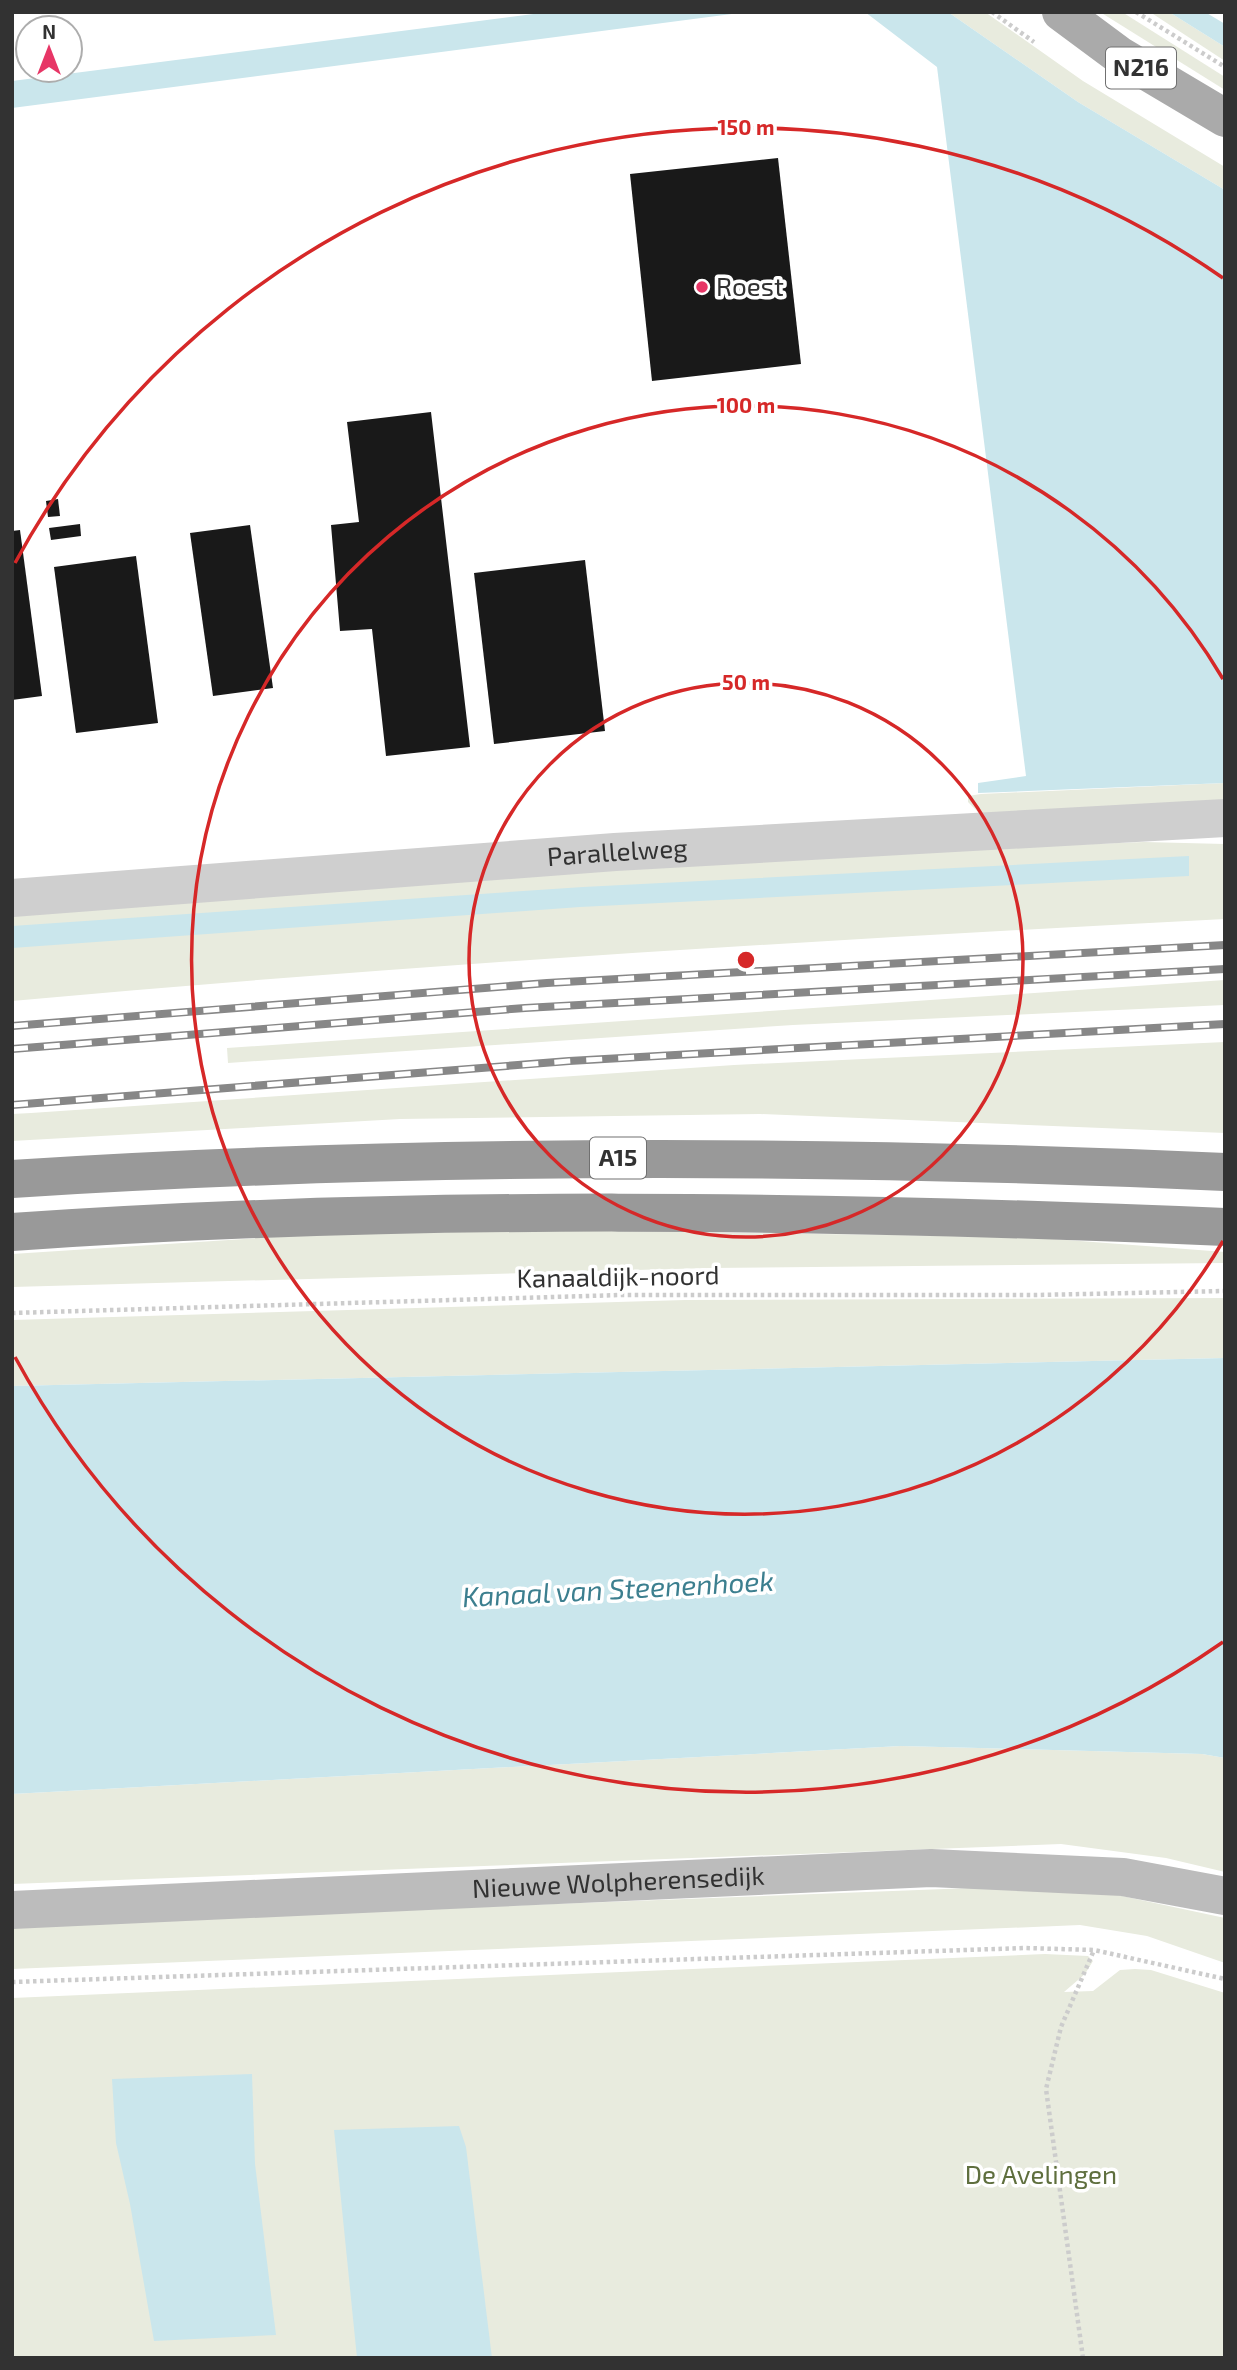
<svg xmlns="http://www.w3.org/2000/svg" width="1237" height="2370" font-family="'Exo 2',sans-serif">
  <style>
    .green { fill: #e8ebde }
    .water { fill: #cae6ec }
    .building { fill: #191919 }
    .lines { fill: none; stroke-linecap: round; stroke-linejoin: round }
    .path { stroke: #ccc; stroke-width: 4.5; stroke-dasharray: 3.5 3.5; stroke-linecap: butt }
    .street { stroke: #cfcfcf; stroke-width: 38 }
    .secondary { stroke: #bcbcbc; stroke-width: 38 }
    .primary { stroke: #aaa; stroke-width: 38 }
    .highway { stroke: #999; stroke-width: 38 }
    .rail-casing { stroke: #878787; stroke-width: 8 }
    .rail { stroke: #fff; stroke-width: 5; stroke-dasharray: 16; stroke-linecap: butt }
    .ring { fill: none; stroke: #d62828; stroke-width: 3.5 }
    .poi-dot { fill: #e73666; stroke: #fff; stroke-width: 2.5 }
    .labels { text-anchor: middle; stroke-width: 7; stroke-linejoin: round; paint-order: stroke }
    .shield { fill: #fff; stroke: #707070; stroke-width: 2 }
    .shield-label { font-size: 24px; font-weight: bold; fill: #323232 }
    .poi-label { font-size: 26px; fill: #323232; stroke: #fff; text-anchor: start }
    .street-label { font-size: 26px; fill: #323232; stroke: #fff }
    .park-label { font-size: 26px; fill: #5f6f3e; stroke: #fff }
    .water-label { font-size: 28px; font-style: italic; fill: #3c7f8f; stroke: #fff }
    .centre { fill: #d62828; stroke: #fff; stroke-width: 3.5 }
    .ring-label { font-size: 21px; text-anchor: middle; font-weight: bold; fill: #d62828; stroke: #fff; stroke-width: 7; stroke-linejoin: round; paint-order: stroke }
  </style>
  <rect width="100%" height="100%" fill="#fff"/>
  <g class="green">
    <polygon points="948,12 985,12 1083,81 1225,167 1225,190 1078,102"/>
    <polygon points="1100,12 1122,12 1225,77 1225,90"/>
    <polygon points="1150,12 1169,12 1225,47 1225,61"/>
    <polygon points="1225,783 1225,809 986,820 968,802 968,796 981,794"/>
    <path d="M1144 842 1225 844V919C820 940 416 964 12 1001V914L765 857Z"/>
    <polygon points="1225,980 1225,1005 793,1025 228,1063 227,1048"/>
    <polygon points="1225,1042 1225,1133 760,1114 400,1119 12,1141 12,1114 31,1113 734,1065"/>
    <polygon points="477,1229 1027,1237 1225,1252 1225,1263 710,1268 12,1287 12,1254 366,1231"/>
    <polygon points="1225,1298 1225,1358 12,1386 12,1320 685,1300"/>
    <polygon points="901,1746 1202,1754 1225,1758 1225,1872 1166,1858 1061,1844 12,1884 12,1794"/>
    <polygon points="997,1887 1094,1890 1225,1918 1225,1963 1147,1936 1080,1925 12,1969 12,1925"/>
    <polygon points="1045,1954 1088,1956 1093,1961 1085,1974 1064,1992 1093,1991 1120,1970 1135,1969 1151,1970 1225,1993 1225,2358 12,2358 12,1998"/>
  </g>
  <g class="water">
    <polygon points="549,12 747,12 12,108 12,81"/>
    <polygon points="865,12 948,12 1078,102 1225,190 1225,783 978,793 978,783 1026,776 937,67"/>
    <polygon points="1169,12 1205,12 1225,24 1225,47"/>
    <polygon points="1189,856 1189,876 580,907 12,948 12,926 583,887"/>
    <polygon points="1225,1358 1225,1758 1202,1754 901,1746 12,1794 12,1386"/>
    <polygon points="252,2074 255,2164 276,2335 154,2341 130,2204 116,2143 112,2079"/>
    <polygon points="459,2126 466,2147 492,2358 357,2358 334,2130"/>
  </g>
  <g class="building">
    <polygon points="778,158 801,364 652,381 630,174"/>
    <polygon points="431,412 470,747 386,756 372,629 340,631 331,525 359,522 347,422"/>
    <polygon points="58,499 60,516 48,517 46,501"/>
    <polygon points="80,524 81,536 51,540 49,528"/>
    <polygon points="250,525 273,688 213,696 190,533"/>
    <polygon points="20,530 42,696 12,700 12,531"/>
    <polygon points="136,556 158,723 76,733 54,567"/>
    <polygon points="585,560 605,731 494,744 474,573"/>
  </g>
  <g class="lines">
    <g class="path">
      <polyline points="992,12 1034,42"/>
      <polyline points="1136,12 1225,67"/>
      <polyline points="12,1313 621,1295 1037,1295 1225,1291"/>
      <polyline points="12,1982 1025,1948 1094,1950 1225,1979"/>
      <polyline points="1083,2358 1046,2089 1061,2027 1094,1950"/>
    </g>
    <path class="street" id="s1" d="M12 898 615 852 1225 818"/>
    <path class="secondary" id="s2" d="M12 1910 931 1868 1123 1877 1225 1896"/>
    <polyline class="primary" points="1061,12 1119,55 1225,118"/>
    <g class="highway">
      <path d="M12 1179C416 1153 820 1154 1225 1172"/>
      <path d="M12 1232C416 1204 821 1210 1225 1227"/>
    </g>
    <g class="rail-casing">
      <g id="rail">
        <polyline points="12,1026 547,983 1225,945"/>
        <polyline points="12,1049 525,1008 1225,969"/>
        <polyline points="12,1105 569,1061 1225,1024"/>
      </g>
    </g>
    <use href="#rail" class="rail"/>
  </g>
  <g class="ring">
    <circle cx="746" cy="960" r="277"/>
    <path d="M1223 1241A554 554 0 1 1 1223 679"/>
    <path d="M1223 1642A832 832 0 0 1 15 1357M15 563A832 832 0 0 1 1223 278"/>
  </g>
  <circle class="poi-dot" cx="702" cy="287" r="7"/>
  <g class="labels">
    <g class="shield">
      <rect x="1106" y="47.5" width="70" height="41" rx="5"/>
      <rect x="590" y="1137.5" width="56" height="41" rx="5"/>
    </g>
    <g class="shield-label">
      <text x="1141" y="76">N216</text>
      <text x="618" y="1166">A15</text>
    </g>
    <g class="poi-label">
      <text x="716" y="296">Roest</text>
    </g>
    <g class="street-label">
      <text dy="9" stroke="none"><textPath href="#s1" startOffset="607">Parallelweg</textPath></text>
      <text transform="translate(618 1277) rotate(-1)" y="9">Kanaaldijk-noord</text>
      <text dy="9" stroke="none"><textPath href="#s2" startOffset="607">Nieuwe Wolpherensedijk</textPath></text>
    </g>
    <g class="park-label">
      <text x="1041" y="2184">De Avelingen</text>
    </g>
    <g class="water-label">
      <text transform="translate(618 1589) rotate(-3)" y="10">Kanaal van Steenenhoek</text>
    </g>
  </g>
  <circle cx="746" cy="960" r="10" class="centre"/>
  <g class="ring-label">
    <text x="746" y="135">150 m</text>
    <text x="746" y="413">100 m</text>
    <text x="746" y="690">50 m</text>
  </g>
  <rect width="1237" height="2370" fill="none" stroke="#323232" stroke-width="28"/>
  <g transform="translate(49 49)"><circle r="33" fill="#ffffff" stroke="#adadad" stroke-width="2"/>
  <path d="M0-5L12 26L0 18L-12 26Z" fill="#e73666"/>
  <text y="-10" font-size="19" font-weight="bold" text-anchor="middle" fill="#323232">N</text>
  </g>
</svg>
